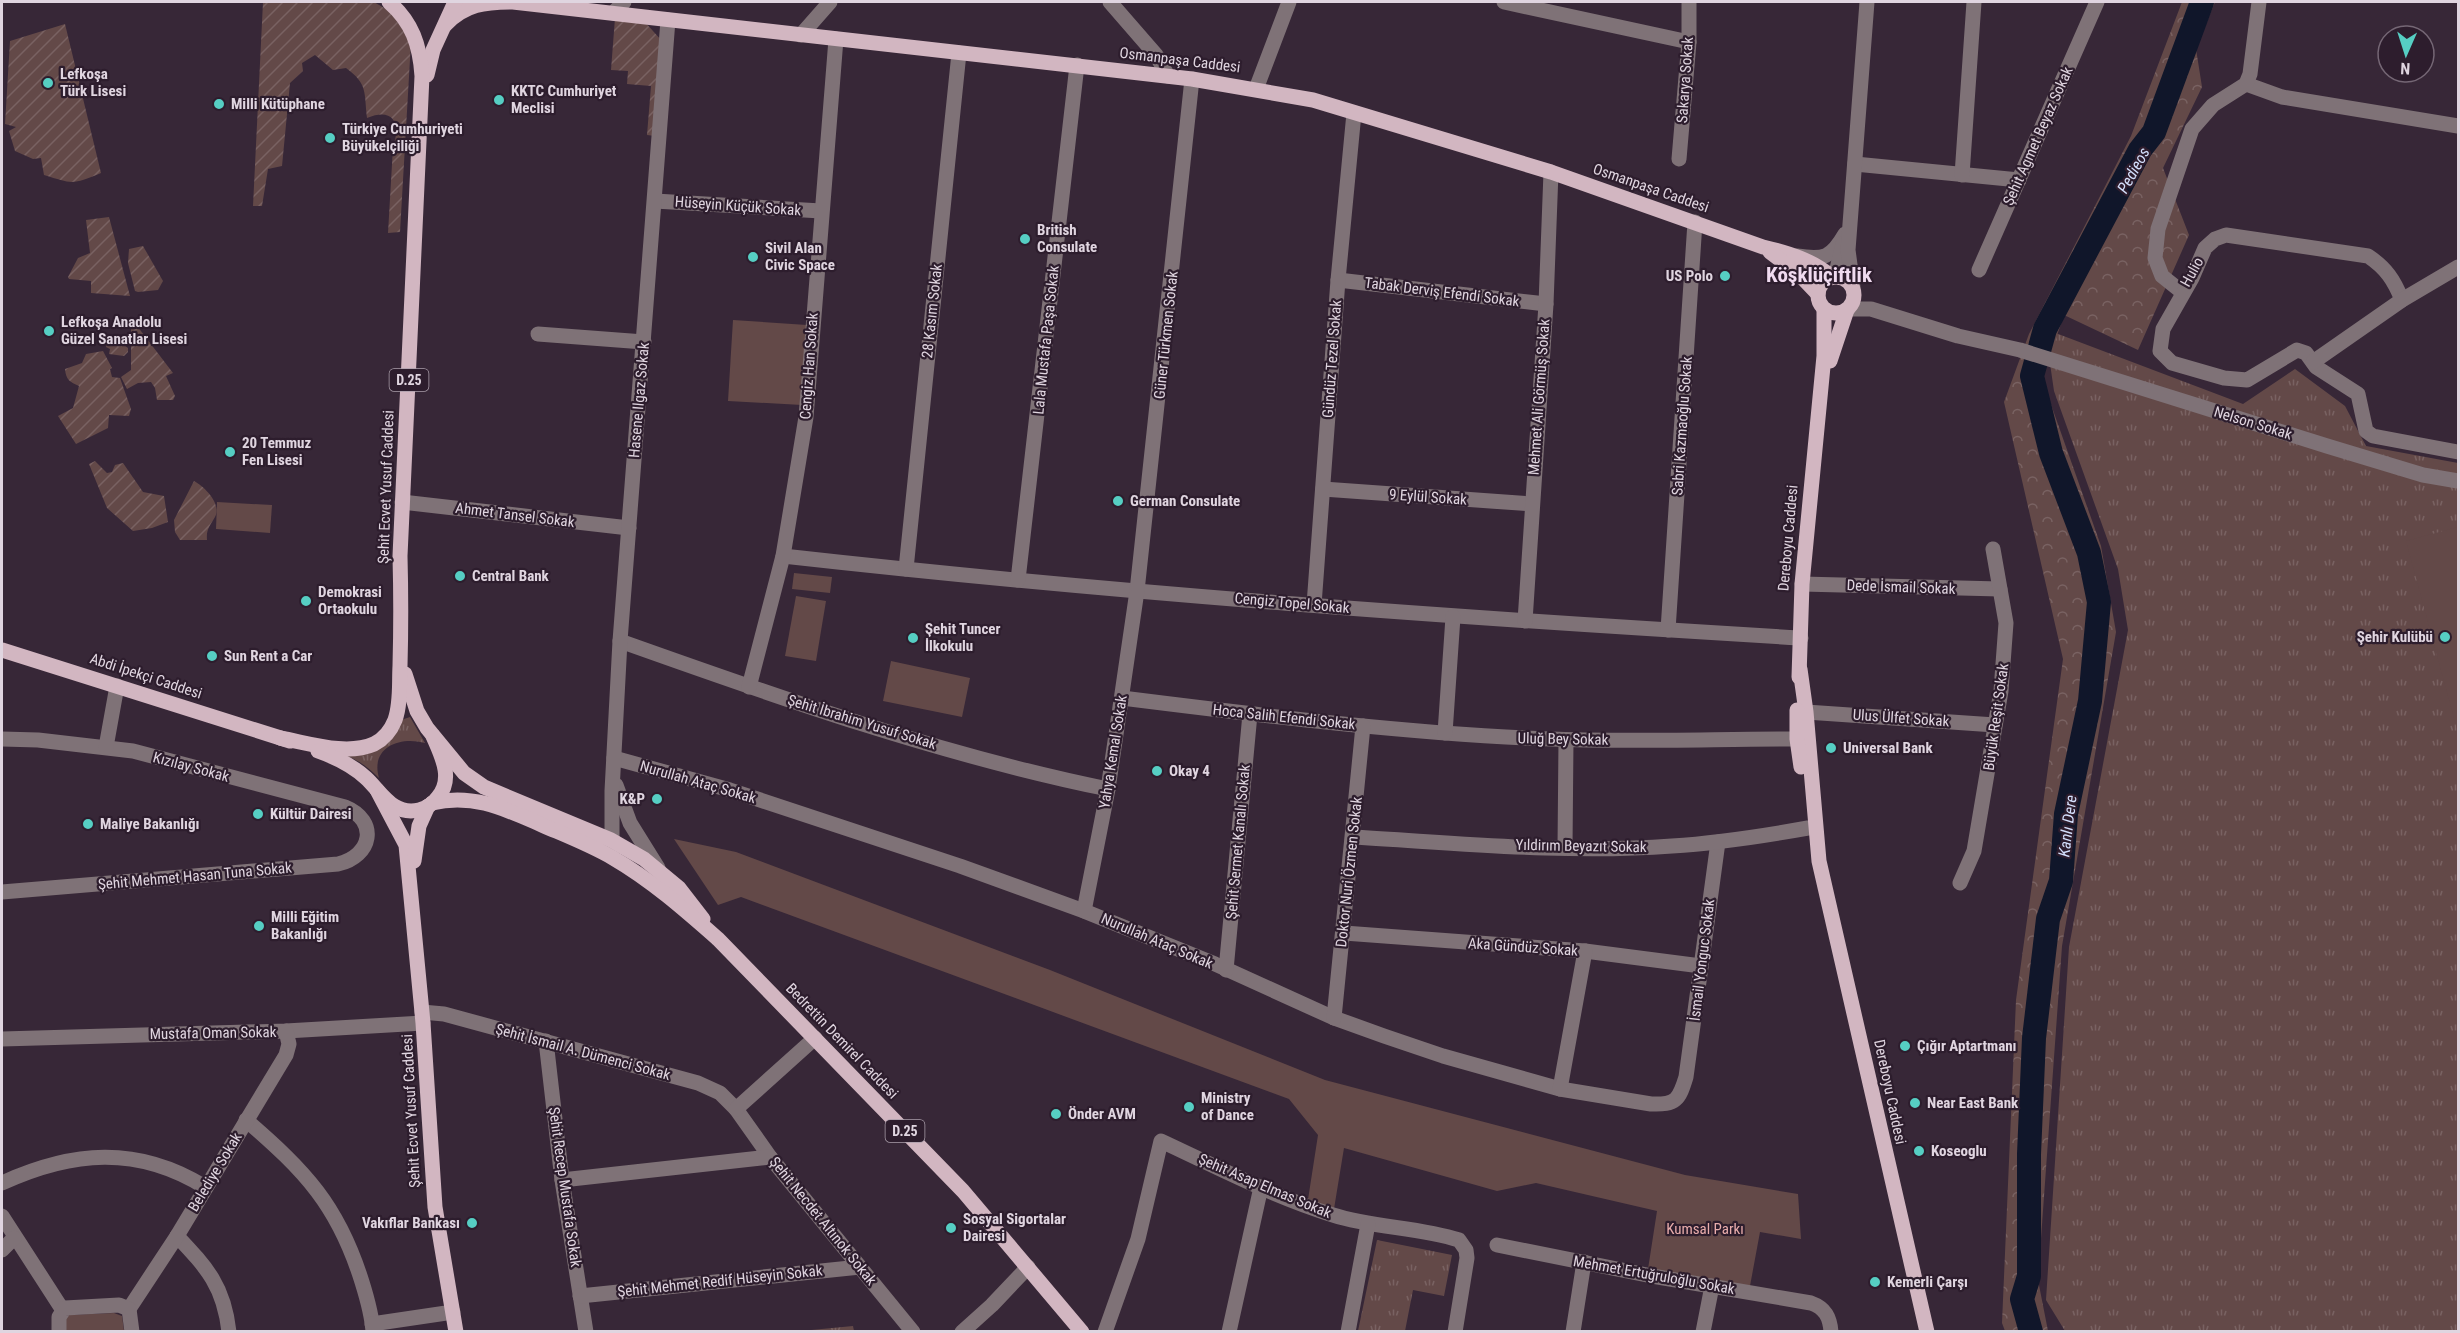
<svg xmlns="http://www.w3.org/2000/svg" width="2460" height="1333" font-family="'Roboto Condensed',sans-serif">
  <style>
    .grass { fill: url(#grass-tufts) }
    .forest { fill: url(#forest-crowns) }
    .park { fill: #634948 }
    .garden { fill: url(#garden-furrows) }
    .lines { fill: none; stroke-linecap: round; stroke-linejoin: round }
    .river { stroke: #10162a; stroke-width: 24 }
    .minor { stroke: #7f7277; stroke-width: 15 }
    .major { stroke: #d2b6c1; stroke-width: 15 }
    .poi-dot { fill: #56cec3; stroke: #2d1d2d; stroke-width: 2 }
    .labels { text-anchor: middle; stroke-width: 4.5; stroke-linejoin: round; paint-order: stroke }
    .shield { fill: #2d1d2d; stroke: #aa9eaa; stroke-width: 1.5 }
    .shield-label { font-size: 14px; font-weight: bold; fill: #e0d5e0 }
    .street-label { font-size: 15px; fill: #e0d5e0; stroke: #2d1d2d }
    .poi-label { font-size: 15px; font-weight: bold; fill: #e0d5e0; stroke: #2d1d2d; text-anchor: start }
    .park-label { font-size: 15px; fill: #e9adac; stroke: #2d1d2d }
    .water-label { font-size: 16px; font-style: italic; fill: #d4dffc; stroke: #2d1d2d }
    .district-label { font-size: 21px; font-weight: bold; fill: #f0dbf0; stroke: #2d1d2d }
  </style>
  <defs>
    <pattern id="grass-tufts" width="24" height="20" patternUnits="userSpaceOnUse" patternTransform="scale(1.5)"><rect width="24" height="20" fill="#634948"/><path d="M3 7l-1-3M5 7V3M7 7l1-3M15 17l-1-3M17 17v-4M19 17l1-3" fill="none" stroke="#796262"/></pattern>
    <pattern id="forest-crowns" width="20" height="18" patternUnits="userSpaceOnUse" patternTransform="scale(1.5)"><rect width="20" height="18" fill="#634948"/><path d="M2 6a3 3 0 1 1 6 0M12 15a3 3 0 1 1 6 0" fill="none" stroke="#796262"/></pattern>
    <pattern id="garden-furrows" width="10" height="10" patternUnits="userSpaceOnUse" patternTransform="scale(1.5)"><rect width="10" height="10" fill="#634948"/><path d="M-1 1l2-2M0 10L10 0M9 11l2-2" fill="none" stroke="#796262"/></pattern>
  </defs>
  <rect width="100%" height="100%" fill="#372737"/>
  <g class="grass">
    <polygon points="2045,329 2243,404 2295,369 2345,406 2366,446 2458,463 2458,1331 2065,1331 2046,1300 2069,947 2128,630 2118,569 2054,391"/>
    <path d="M410 717 425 743C400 736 370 747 379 778 365 764 354 757 335 753L355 754 401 720Z"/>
    <polygon points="1377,1240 1452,1255 1444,1296 1413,1290 1405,1331 1358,1331"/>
    <polygon points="853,1326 854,1331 801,1331"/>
  </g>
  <polygon class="forest" points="2182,2 2215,2 2196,49 2202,87 2163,168 2189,235 2138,350 2064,315 2043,376 2048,396 2101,546 2116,632 2062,946 2038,1280 2048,1331 2005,1331 2002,1323 2016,1000 2063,659 2004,402 2029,334 2131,136"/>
  <g class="park">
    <polygon points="733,320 807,325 802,405 728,401"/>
    <polygon points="217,502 272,505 270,533 216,529"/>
    <polygon points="2458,527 2458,733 2406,541"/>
    <polygon points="794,573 832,577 830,593 792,589"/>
    <polygon points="796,596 826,601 816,661 785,656"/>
    <polygon points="891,661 970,678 962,717 883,701"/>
    <polygon points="674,839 736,852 1050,970 1325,1080 1685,1175 1798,1194 1801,1239 1760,1232 1750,1286 1648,1269 1657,1211 1536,1183 1497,1191 1344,1148 1333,1215 1307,1206 1318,1135 1289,1099 741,897 718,905"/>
    <polygon points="114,1313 122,1316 124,1331 64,1331 65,1318 69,1315"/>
  </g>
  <g class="garden">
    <path d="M263 2H374L391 12 411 42 400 232 388 233 393 147C401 124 394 107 367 118 364 92 368 84 346 68L333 70 315 55 302 63 303 71 290 83 282 166 268 169 262 206H253Z"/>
    <polygon points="615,18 644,21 662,41 655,136 647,135 651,86 627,84 628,71 611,70"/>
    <path d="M65 24 101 173C72 185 73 184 44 175L41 158 33 159 15 151 9 131 16 127 5 124 10 41Z"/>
    <polygon points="109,217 130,296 91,293 91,281 69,279 68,277 78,258 90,253 86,220"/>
    <polygon points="143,246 163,281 158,290 138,292 135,291 128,263 129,249"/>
    <polygon points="131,318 173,373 166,376 175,396 173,400 157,400 155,388 151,382 138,383 127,389 121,377 131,370"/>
    <polygon points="116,334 124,339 124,345 128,348 128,352 124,356 109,354 110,349 106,347 108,338"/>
    <path d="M103 351 112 368 110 369 112 377 120 378 131 409 129 416 109 415 108 428 76 444 58 416 73 408 79 386C70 382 66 380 65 369L82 363 86 354Z"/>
    <polygon points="95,461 107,473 112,472 115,465 123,463 143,492 164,496 168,522 152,528 133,531 107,508 89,464"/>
    <path d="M194 481C205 487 222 504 215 517 210 526 206 529 207 540H180L175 532 174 520Z"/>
  </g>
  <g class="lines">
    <polyline class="river" points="2031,1332 2022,1299 2029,1276 2029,1154 2034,1038 2048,919 2061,881 2066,814 2090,701 2099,602 2089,553 2051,453 2032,376 2045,329 2140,150 2154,132 2202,2"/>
    <g class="minor">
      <polyline points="1110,2 1156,55 1168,76"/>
      <polyline points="1504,2 1689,42"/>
      <polyline points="613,13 624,2"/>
      <polyline points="801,35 830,2"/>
      <polyline points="2246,84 2282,97 2458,126"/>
      <polyline points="1256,89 1289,2"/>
      <polyline points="1679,159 1689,42 1689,2"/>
      <polyline points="1855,164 2019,180"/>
      <polyline points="1962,175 1974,2"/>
      <polyline points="655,201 821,211"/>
      <path d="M1797 256C1824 260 1831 258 1845 234"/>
      <polyline points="1979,270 2097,2"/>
      <polyline points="1835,277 1843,244"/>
      <polyline points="1338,280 1546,304"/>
      <polyline points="1853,287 1848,250 1867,2"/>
      <polyline points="2182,292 2162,276 2155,258 2158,229 2192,129 2213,105 2246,84 2250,74 2259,2"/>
      <path d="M2402 300C2394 280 2386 268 2368 256L2226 235 2215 239 2205 248 2192 278 2163 329 2160 351 2172 363 2224 378 2247 380 2297 350 2306 353 2316 367 2358 394 2366 431 2373 436 2458 452"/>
      <polyline points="1849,309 1871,309 1958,336 2020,350 2327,446 2423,475 2458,481"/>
      <polyline points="538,334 644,342"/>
      <polyline points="2313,362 2402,300 2458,267"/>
      <polyline points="1323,489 1532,504"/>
      <polyline points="402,502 629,528"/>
      <path d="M783 556C1122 594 1461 618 1801 638"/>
      <polyline points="906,569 959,53"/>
      <polyline points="1018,580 1077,65"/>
      <polyline points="1802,584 2000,589"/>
      <polyline points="1314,605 1338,280 1354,113"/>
      <polyline points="1525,621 1546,304 1551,172"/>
      <polyline points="1668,630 1695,222"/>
      <path d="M620 641C780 698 941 755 1108 789"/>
      <polyline points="749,687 783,556 806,417 836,39"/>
      <path d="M1122 698C1250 714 1378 730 1506 737 1603 743 1700 739 1797 739"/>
      <polyline points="1806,712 1995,725"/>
      <polyline points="1445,733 1453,617"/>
      <path d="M2 739 38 740 133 751 345 807C379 821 372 856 338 864L2 892"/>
      <polyline points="106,747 117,686"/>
      <path d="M614 758 730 790 960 866 1084 911 1215 964 1334 1018 1384 1036 1443 1056 1560 1089 1651 1104C1676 1105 1679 1100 1686 1077L1718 842"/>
      <polyline points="616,785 630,823 658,868"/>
      <path d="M1353 837C1459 843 1566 854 1672 846 1718 843 1763 836 1808 828"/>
      <polyline points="1565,848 1566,740"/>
      <polyline points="612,851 612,791 620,641 668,20"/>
      <polyline points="1960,883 1974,851 2001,691 2006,623 1993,549"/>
      <polyline points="1084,911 1108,789 1137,591 1192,79"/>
      <polyline points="1344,933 1585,951 1701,966"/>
      <polyline points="1226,970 1250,714"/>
      <polyline points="422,1012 444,1014 698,1083 720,1093 736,1109 770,1157 913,1332"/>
      <polyline points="1334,1018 1363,726"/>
      <polyline points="2,1039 286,1031 423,1023"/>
      <polyline points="546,1041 562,1180 586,1332"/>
      <polyline points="1560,1089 1585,951"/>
      <polyline points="736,1109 815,1038"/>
      <path d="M246 1120C305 1171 338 1205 362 1282 367 1298 372 1315 373 1332"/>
      <polyline points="562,1180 770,1157"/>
      <path d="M2 1183C72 1151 137 1145 205 1187"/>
      <polyline points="2,1216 62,1309"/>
      <path d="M177 1236C207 1268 224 1286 229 1332"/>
      <path d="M1497 1245 1652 1276 1811 1303C1825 1308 1830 1317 1831 1332"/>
      <polyline points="2,1250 14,1238"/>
      <polyline points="580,1296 860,1267"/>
      <polyline points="129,1309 177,1236 286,1055 289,1044 286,1031"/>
      <polyline points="372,1324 453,1312"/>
      <polyline points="59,1332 59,1317 65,1308 119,1305 129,1309 132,1332"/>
      <polyline points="962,1332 992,1305 1028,1267"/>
      <path d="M1105 1332 1138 1239 1161 1141C1217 1167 1274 1197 1333 1215 1374 1228 1419 1227 1459 1240L1466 1250 1467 1258 1455 1332"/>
      <polyline points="1229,1332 1261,1187"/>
      <polyline points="1348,1332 1368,1224"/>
      <polyline points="1573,1332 1584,1262"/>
      <polyline points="1703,1332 1712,1286"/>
    </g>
    <g class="major">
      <path d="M445 25C465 4 485 2 513 2L1192 79 1313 100 1551 172 1763 247C1789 253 1812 260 1832 277"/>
      <polyline points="427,75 433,50 455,2"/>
      <polyline points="1770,252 1798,273 1818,294"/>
      <circle cx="1836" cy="295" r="18"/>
      <polyline points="1830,361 1847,310"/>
      <polyline points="2,650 290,741"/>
      <polyline points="1800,669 1806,712 1819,861 1927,1332"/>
      <polyline points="405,674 417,711 427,728 464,773 484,787 611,840 644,859 679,888 703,919"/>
      <polyline points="1799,677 1802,584 1824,356 1824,309"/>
      <polyline points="1797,710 1797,739 1801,767"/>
      <path d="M280 738C309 743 346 756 374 744 384 739 391 730 395 720 401 703 399 684 400 666 401 629 401 593 400 556L422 76C420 45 412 22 389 2"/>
      <path d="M318 751C335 757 352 765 366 778 382 793 393 816 419 810 427 808 433 804 438 797 454 778 441 755 433 736"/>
      <polyline points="377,790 406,845 423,1023 435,1207 456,1332"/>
      <path d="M432 803C473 793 505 809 542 825 565 835 591 845 613 858 651 880 685 910 718 939L963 1191 1082 1332"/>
      <polyline points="414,861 419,826 428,806"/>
    </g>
  </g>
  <g class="poi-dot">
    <circle cx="48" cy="83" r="6"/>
    <circle cx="499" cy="100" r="6"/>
    <circle cx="219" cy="104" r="6"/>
    <circle cx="330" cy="138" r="6"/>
    <circle cx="1025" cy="239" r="6"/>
    <circle cx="753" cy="257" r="6"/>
    <circle cx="1725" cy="276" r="6"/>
    <circle cx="49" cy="331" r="6"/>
    <circle cx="230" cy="452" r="6"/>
    <circle cx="1118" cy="501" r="6"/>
    <circle cx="460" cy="576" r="6"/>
    <circle cx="306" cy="601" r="6"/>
    <circle cx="2445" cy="637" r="6"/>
    <circle cx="913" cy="638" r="6"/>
    <circle cx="212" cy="656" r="6"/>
    <circle cx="1831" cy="748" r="6"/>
    <circle cx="1157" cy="771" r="6"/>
    <circle cx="657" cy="799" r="6"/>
    <circle cx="258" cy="814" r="6"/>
    <circle cx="88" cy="824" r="6"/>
    <circle cx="259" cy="926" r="6"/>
    <circle cx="1905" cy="1046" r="6"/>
    <circle cx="1915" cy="1103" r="6"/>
    <circle cx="1189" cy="1107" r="6"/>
    <circle cx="1056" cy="1114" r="6"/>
    <circle cx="1919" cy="1151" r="6"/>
    <circle cx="472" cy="1223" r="6"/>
    <circle cx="951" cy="1228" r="6"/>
    <circle cx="1875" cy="1282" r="6"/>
  </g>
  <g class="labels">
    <g class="shield">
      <rect x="389.5" y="369" width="39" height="22" rx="4.5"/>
      <rect x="885.5" y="1120" width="39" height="22" rx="4.5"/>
    </g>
    <g class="shield-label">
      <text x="409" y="385">D.25</text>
      <text x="905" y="1136">D.25</text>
    </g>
    <g class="street-label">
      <text transform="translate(1180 60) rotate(7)" y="5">Osmanpaşa Caddesi</text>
      <text transform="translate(1685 80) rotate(-86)" y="5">Sakarya Sokak</text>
      <text transform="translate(2038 136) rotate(-66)" y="5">Şehit Agmet Beyaz Sokak</text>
      <text transform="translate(1651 188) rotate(19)" y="5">Osmanpaşa Caddesi</text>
      <text transform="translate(738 206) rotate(4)" y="5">Hüseyin Küçük Sokak</text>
      <text transform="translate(2192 272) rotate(-61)" y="5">Hulio</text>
      <text transform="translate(1442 292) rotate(7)" y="5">Tabak Derviş Efendi Sokak</text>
      <text transform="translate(932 311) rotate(-84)" y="5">28 Kasım Sokak</text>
      <text transform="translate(1166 335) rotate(-84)" y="5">Güner Türkmen Sokak</text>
      <text transform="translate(1046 340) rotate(-84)" y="5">Lala Mustafa Paşa Sokak</text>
      <text transform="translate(1332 359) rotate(-86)" y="5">Gündüz Tezel Sokak</text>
      <text transform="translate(809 366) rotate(-86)" y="5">Cengiz Han Sokak</text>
      <text transform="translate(1539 397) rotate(-86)" y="5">Mehmet Ali Görmüş Sokak</text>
      <text transform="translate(639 400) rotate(-85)" y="5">Hasene Ilgaz Sokak</text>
      <text transform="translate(2253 423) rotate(17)" y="5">Nelson Sokak</text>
      <text transform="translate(1682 426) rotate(-86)" y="5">Sabri Kazmaoğlu Sokak</text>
      <text transform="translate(386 487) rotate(-88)" y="5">Şehit Ecvet Yusuf Caddesi</text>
      <text transform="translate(1428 497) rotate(4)" y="5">9 Eylül Sokak</text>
      <text transform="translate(515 515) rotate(7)" y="5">Ahmet Tansel Sokak</text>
      <text transform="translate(1788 538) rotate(-85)" y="5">Dereboyu Caddesi</text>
      <text transform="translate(1901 587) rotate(2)" y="5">Dede İsmail Sokak</text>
      <text transform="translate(1292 603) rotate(5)" y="5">Cengiz Topel Sokak</text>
      <text transform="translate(146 676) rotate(18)" y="5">Abdi İpekçi Caddesi</text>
      <text transform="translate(1284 717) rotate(6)" y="5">Hoca Salih Efendi Sokak</text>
      <text transform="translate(1996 717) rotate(-82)" y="5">Büyük Reşit Sokak</text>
      <text transform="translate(1901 718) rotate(4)" y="5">Ulus Ülfet Sokak</text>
      <text transform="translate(862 722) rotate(17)" y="5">Şehit İbrahim Yusuf Sokak</text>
      <text transform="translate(1563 739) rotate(1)" y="5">Uluğ Bey Sokak</text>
      <text transform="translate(1113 752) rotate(-81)" y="5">Yahya Kemal Sokak</text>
      <text transform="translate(191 767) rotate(15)" y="5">Kızılay Sokak</text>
      <text transform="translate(698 782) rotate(16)" y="5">Nurullah Ataç Sokak</text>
      <text transform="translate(1238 842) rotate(-85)" y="5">Şehit Sermet Kanalı Sokak</text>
      <text transform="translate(1581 846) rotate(1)" y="5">Yıldirım Beyazıt Sokak</text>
      <text transform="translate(1349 872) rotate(-84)" y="5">Doktor Nuri Özmen Sokak</text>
      <text transform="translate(195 876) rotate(-5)" y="5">Şehit Mehmet Hasan Tuna Sokak</text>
      <text transform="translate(1157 941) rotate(23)" y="5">Nurullah Ataç Sokak</text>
      <text transform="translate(1523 947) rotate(4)" y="5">Aka Gündüz Sokak</text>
      <text transform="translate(1702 960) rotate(-83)" y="5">İsmail Yonguc Sokak</text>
      <text transform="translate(213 1033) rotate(-1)" y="5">Mustafa Oman Sokak</text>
      <text transform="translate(842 1041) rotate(46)" y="5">Bedrettin Demirel Caddesi</text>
      <text transform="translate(583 1052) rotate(15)" y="5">Şehit İsmail A. Dümenci Sokak</text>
      <text transform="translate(1890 1092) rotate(78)" y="5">Dereboyu Caddesi</text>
      <text transform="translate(411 1111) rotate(-93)" y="5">Şehit Ecvet Yusuf Caddesi</text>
      <text transform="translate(215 1172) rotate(-59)" y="5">Belediye Sokak</text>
      <text transform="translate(1265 1186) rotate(23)" y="5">Şehit Asap Elmas Sokak</text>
      <text transform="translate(565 1187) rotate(82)" y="5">Şehit Recep Mustafa Sokak</text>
      <text transform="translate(823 1221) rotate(51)" y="5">Şehit Necdet Altınok Sokak</text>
      <text transform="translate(1654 1275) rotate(10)" y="5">Mehmet Ertuğruloğlu Sokak</text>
      <text transform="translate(720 1281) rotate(-6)" y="5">Şehit Mehmet Redif Hüseyin Sokak</text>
    </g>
    <g class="poi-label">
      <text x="60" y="79">Lefkoşa<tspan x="60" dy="17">Türk Lisesi</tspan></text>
      <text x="511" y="96">KKTC Cumhuriyet<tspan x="511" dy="17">Meclisi</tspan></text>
      <text x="231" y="109">Milli Kütüphane</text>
      <text x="342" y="134">Türkiye Cumhuriyeti<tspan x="342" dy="17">Büyükelçiliği</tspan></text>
      <text x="1037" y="235">British<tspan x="1037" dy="17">Consulate</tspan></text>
      <text x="765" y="253">Sivil Alan<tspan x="765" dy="17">Civic Space</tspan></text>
      <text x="1713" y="281" text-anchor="end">US Polo</text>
      <text x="61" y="327">Lefkoşa Anadolu<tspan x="61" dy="17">Güzel Sanatlar Lisesi</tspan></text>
      <text x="242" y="448">20 Temmuz<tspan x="242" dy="17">Fen Lisesi</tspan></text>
      <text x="1130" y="506">German Consulate</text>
      <text x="472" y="581">Central Bank</text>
      <text x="318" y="597">Demokrasi<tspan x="318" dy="17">Ortaokulu</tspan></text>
      <text x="925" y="634">Şehit Tuncer<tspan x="925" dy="17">İlkokulu</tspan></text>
      <text x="2433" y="642" text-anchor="end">Şehir Kulübü</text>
      <text x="224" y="661">Sun Rent a Car</text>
      <text x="1843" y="753">Universal Bank</text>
      <text x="1169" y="776">Okay 4</text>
      <text x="645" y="804" text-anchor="end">K&amp;P</text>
      <text x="270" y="819">Kültür Dairesi</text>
      <text x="100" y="829">Maliye Bakanlığı</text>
      <text x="271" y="922">Milli Eğitim<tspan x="271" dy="17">Bakanlığı</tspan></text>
      <text x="1917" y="1051">Çığır Aptartmanı</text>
      <text x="1201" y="1103">Ministry<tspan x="1201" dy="17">of Dance</tspan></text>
      <text x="1927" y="1108">Near East Bank</text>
      <text x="1068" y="1119">Önder AVM</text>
      <text x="1931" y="1156">Koseoglu</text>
      <text x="963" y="1224">Sosyal Sigortalar<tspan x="963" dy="17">Dairesi</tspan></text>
      <text x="460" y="1228" text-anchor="end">Vakıflar Bankası</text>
      <text x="1887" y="1287">Kemerli Çarşı</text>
    </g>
    <g class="park-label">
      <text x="1705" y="1234">Kumsal Parkı</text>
    </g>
    <g class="water-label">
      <text transform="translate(2133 170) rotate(-61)" y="6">Pedieos</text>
      <text transform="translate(2067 826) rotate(-83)" y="6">Kanlı Dere</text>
    </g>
    <g class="district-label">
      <text x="1819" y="282">Köşklüçiftlik</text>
    </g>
  </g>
  <rect width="2460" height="1333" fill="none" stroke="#e0d5e0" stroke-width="6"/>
  <g transform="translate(2406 54) rotate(183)"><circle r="28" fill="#2d1d2d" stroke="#756775" stroke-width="1.5"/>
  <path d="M0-4.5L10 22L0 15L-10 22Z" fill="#56cec3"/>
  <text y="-9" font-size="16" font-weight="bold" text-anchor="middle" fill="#e0d5e0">N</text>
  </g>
</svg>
